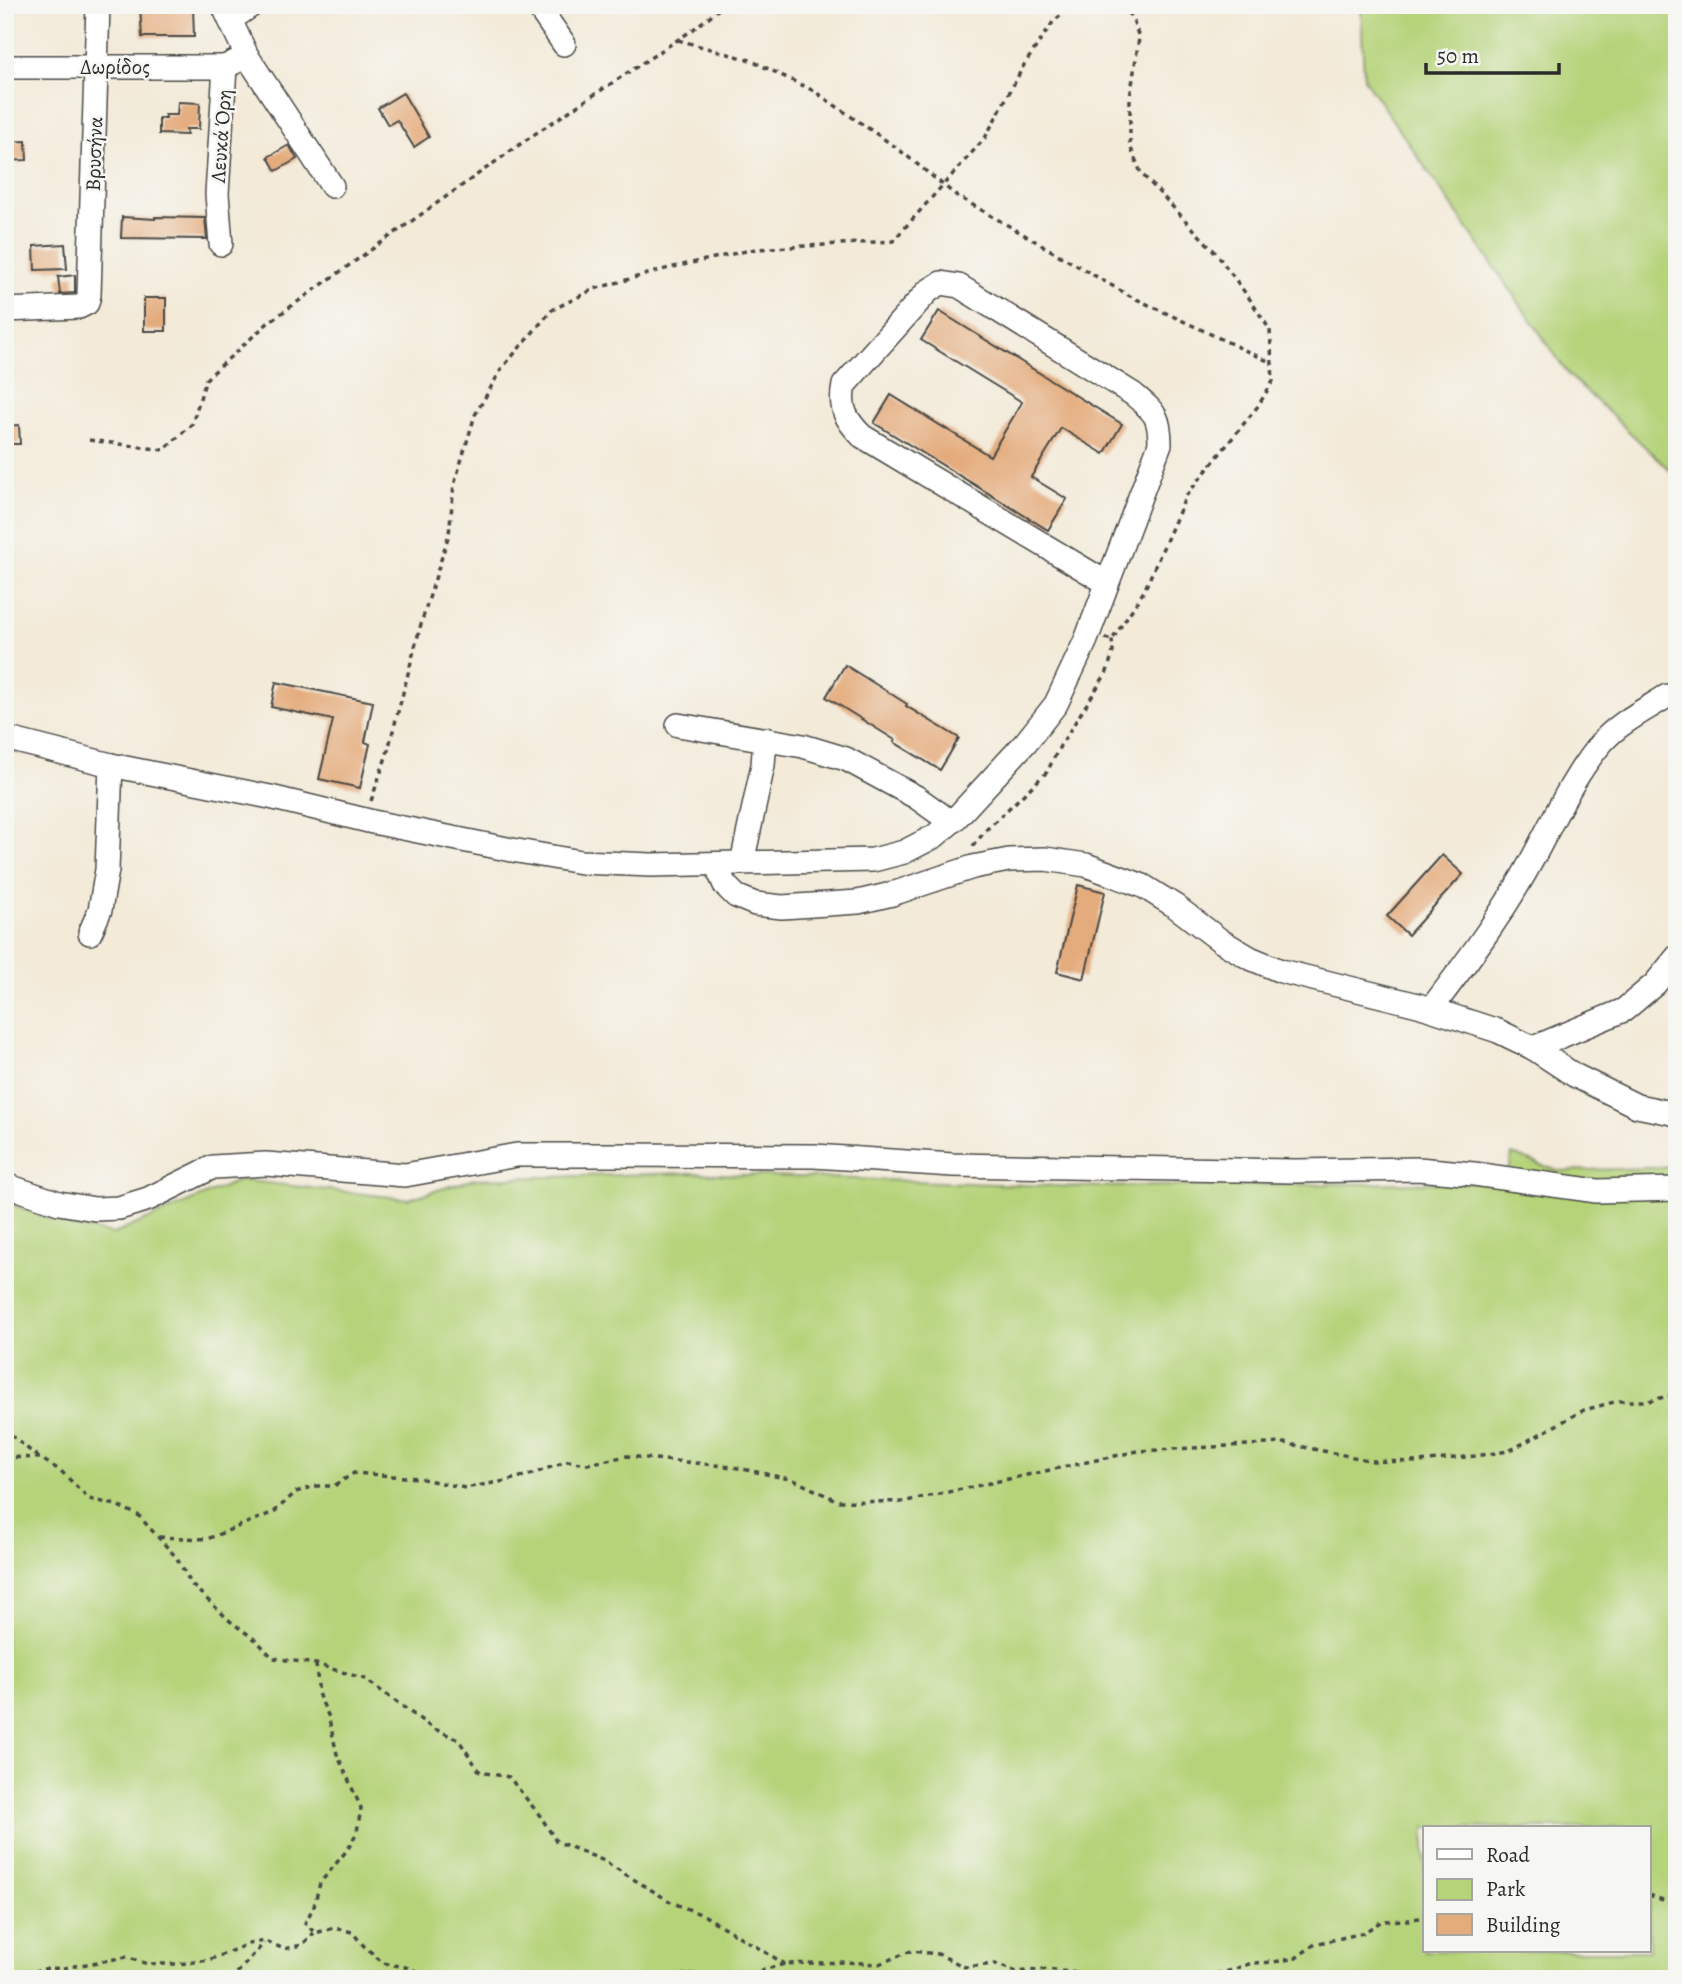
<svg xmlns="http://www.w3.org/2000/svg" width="1682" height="1984" font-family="Alegreya,serif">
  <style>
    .green { fill: #b5d379; stroke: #707f52; stroke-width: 2; fill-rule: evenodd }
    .building { fill: #e4ab7b }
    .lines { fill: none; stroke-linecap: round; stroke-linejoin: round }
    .minor-casing { stroke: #494845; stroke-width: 26 }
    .path { stroke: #494845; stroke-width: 3.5; stroke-dasharray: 5 5; stroke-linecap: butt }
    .minor { stroke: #fff; stroke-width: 23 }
    .labels { text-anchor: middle; stroke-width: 5; stroke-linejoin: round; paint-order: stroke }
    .street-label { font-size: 21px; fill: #2b2b2b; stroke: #f6f6f2 }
  </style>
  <rect width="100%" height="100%" fill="#f6f6f2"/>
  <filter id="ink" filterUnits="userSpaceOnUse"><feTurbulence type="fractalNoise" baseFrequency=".0143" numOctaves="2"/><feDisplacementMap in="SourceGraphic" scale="14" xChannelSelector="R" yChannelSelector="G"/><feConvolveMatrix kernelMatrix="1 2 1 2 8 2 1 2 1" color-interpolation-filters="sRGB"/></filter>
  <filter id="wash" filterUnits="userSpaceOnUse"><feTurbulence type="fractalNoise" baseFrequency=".00686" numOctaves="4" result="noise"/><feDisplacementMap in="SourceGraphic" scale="28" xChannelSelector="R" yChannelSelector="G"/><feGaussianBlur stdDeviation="1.57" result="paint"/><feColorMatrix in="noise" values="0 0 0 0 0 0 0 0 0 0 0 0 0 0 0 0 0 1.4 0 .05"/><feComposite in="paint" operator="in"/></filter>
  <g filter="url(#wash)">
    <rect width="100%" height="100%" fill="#f3ead8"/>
    <g class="green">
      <polygon points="1361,5 1677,5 1677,477 1569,375 1364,79"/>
      <path d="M1512 1154 1558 1171 1677 1167V1979H5V1202L66 1225 114 1234 240 1180 408 1199 474 1179 690 1173 1080 1187 1502 1182 1510 1166ZM1425 1828H1649V1951H1425Z"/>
    </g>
    <g id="blocks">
      <g class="building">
        <polygon points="170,5 193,7 194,37 142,37 140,7"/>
        <polygon points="403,93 429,137 414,147 397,120 388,125 378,108"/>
        <polygon points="178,102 200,103 199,129 186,129 187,135 159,134 159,118 166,118 165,115 177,115"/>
        <polygon points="26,141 27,160 5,161 5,142"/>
        <polygon points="289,145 297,159 276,171 268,157"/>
        <polygon points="122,217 155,219 155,217 205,218 207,239 121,238"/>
        <polygon points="65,244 67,269 35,270 34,246"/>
        <polygon points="75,275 75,293 60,294 58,277"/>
        <rect x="144" y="298" width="22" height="33"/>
        <polygon points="939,311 1122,424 1104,454 1061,428 1031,477 1067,499 1048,530 874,423 891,395 990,456 1022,402 921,340"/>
        <polygon points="19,425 20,444 5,444 5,426"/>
        <polygon points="845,665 907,704 906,706 959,738 940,770 894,742 895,740 826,697"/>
        <polygon points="276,682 373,702 365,742 370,744 360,788 319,779 333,720 271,707"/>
        <polygon points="1442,855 1463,874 1408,935 1387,916"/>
        <polygon points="1078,885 1105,892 1084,979 1057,972"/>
      </g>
    </g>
  </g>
  <g filter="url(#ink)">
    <use href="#blocks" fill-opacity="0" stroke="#494845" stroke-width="2"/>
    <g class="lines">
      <g class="minor-casing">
        <g id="minor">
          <polyline points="537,5 564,44"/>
          <polyline points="230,20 252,5"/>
          <polyline points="247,56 332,186"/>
          <polyline points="5,67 225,67"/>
          <polyline points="221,244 217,194 225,67 247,56 223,5"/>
          <polyline points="5,310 79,307 87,303 89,295 98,5"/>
          <polyline points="678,725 803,746 846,759 916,797 951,822"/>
          <path d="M5 738 111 765 270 797 373 822 512 850 581 862 651 865 873 860 904 852 935 836 957 817 1026 742 1056 704 1086 640 1089 632 1160 444C1160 415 1154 412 1133 394L959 286 941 283 928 291 844 385C839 408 846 420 862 436L1107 583"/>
          <polyline points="742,863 763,765 765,739"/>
          <polyline points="720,864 720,874 725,885 736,896 755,904 782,907 858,902 892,894 973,867 1009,860 1045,859 1086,865 1143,886 1175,906 1221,941 1250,958 1281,971 1418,1005 1498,1031 1533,1048 1574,1075 1637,1106 1677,1114"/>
          <polyline points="90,933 100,910 107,870 111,765"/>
          <path d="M1431 1009C1462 968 1494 926 1520 881 1547 836 1567 783 1602 742 1620 722 1645 710 1667 696"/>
          <polyline points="1533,1048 1624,1010 1655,984 1677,957"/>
          <polyline points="5,1185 59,1203 95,1209 119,1208 148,1199 213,1167 266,1164 405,1175 517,1155 606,1155 814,1156 953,1165 1296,1171 1418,1169 1474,1174 1597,1191 1677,1189"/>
        </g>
      </g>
      <g class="path">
        <polyline points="678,40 750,60 814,91 897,148 957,196 1130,296 1272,363"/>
        <polyline points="89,440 164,450 192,424 206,379 269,322 539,131 691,31 724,5"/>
        <polyline points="1105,638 1112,640 1144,591 1186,496 1258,406 1273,381 1270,330 1249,298 1216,253 1141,173 1130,146 1130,98 1139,38 1132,16 1115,5"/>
        <polyline points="1672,677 1677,663"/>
        <polyline points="371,801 387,754 421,624 449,534 454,485 475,415 502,368 552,310 594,289 669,268 755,249 893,241 985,138 1024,65 1053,22 1073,5"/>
        <polyline points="973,846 986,830 1047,772 1060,746 1107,672 1113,652 1112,640"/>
        <polyline points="5,1427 11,1435 38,1457"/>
        <polyline points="5,1457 40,1458 61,1471 89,1499 116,1505 138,1515 176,1557 192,1585 230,1621 257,1641 273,1658 316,1664 365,1679 432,1728 458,1739 480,1772 509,1777 541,1817 556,1841 602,1860 671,1902 705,1916 785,1964"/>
        <polyline points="159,1537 207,1539 274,1512 296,1492 315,1486 334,1486 354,1473 418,1478 465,1488 505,1481 529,1475 568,1461 588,1464 627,1456 733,1467 794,1480 838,1501 902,1502 1138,1451 1284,1443 1373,1461 1418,1462 1475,1456 1509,1451 1584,1410 1618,1401 1648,1401 1677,1394"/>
        <polyline points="316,1664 319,1696 328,1715 337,1754 361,1808 357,1832 348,1849 320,1883 314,1906 305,1923 315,1933 335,1928 352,1932 364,1946 383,1963 405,1967 438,1979"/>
        <polyline points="1649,1895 1677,1905"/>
        <polyline points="5,1978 17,1979 41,1969 64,1968 126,1957 148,1964 179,1964 209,1960 248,1944 265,1941 284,1949 302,1945 314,1933"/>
        <polyline points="229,1979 239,1971 264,1943"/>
        <polyline points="671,1979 687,1974 745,1975 785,1964 845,1962 879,1964 911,1951 938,1954 965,1967 995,1964 1017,1972 1048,1969 1117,1979"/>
        <polyline points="1187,1979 1229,1971 1252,1963 1274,1962 1296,1958 1315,1944 1363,1933 1382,1921 1408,1920 1425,1917"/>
      </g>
      <use href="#minor" class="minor"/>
    </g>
  </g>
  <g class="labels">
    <g class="street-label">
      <text x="115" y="74">Δωρίδος</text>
      <text transform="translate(221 136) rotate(-86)" y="7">Λευκά Όρη</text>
      <text transform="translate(94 154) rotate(-88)" y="7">Βρυσήνα</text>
    </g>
  </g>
  <rect width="1682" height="1984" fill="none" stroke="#f6f6f2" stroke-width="28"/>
  <rect x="1423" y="1826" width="228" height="126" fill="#f6f6f2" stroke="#a5a5a2" stroke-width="2"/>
  <rect x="1437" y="1849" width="35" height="10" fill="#ffffff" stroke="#a5a5a2" stroke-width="2"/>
  <text x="1486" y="1862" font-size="21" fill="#2b2b2b">Road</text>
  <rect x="1437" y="1879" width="35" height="21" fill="#b5d379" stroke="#a5a5a2" stroke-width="2"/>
  <text x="1486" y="1896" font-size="21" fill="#2b2b2b">Park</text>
  <rect x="1437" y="1914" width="35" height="21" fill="#e4ab7b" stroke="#a5a5a2" stroke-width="2"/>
  <text x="1486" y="1932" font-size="21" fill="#2b2b2b">Building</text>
  <path d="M1426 63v10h133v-10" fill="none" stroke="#2b2b2b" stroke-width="3.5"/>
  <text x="1437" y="63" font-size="21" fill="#2b2b2b" stroke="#f6f6f2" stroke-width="5" paint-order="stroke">50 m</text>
</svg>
